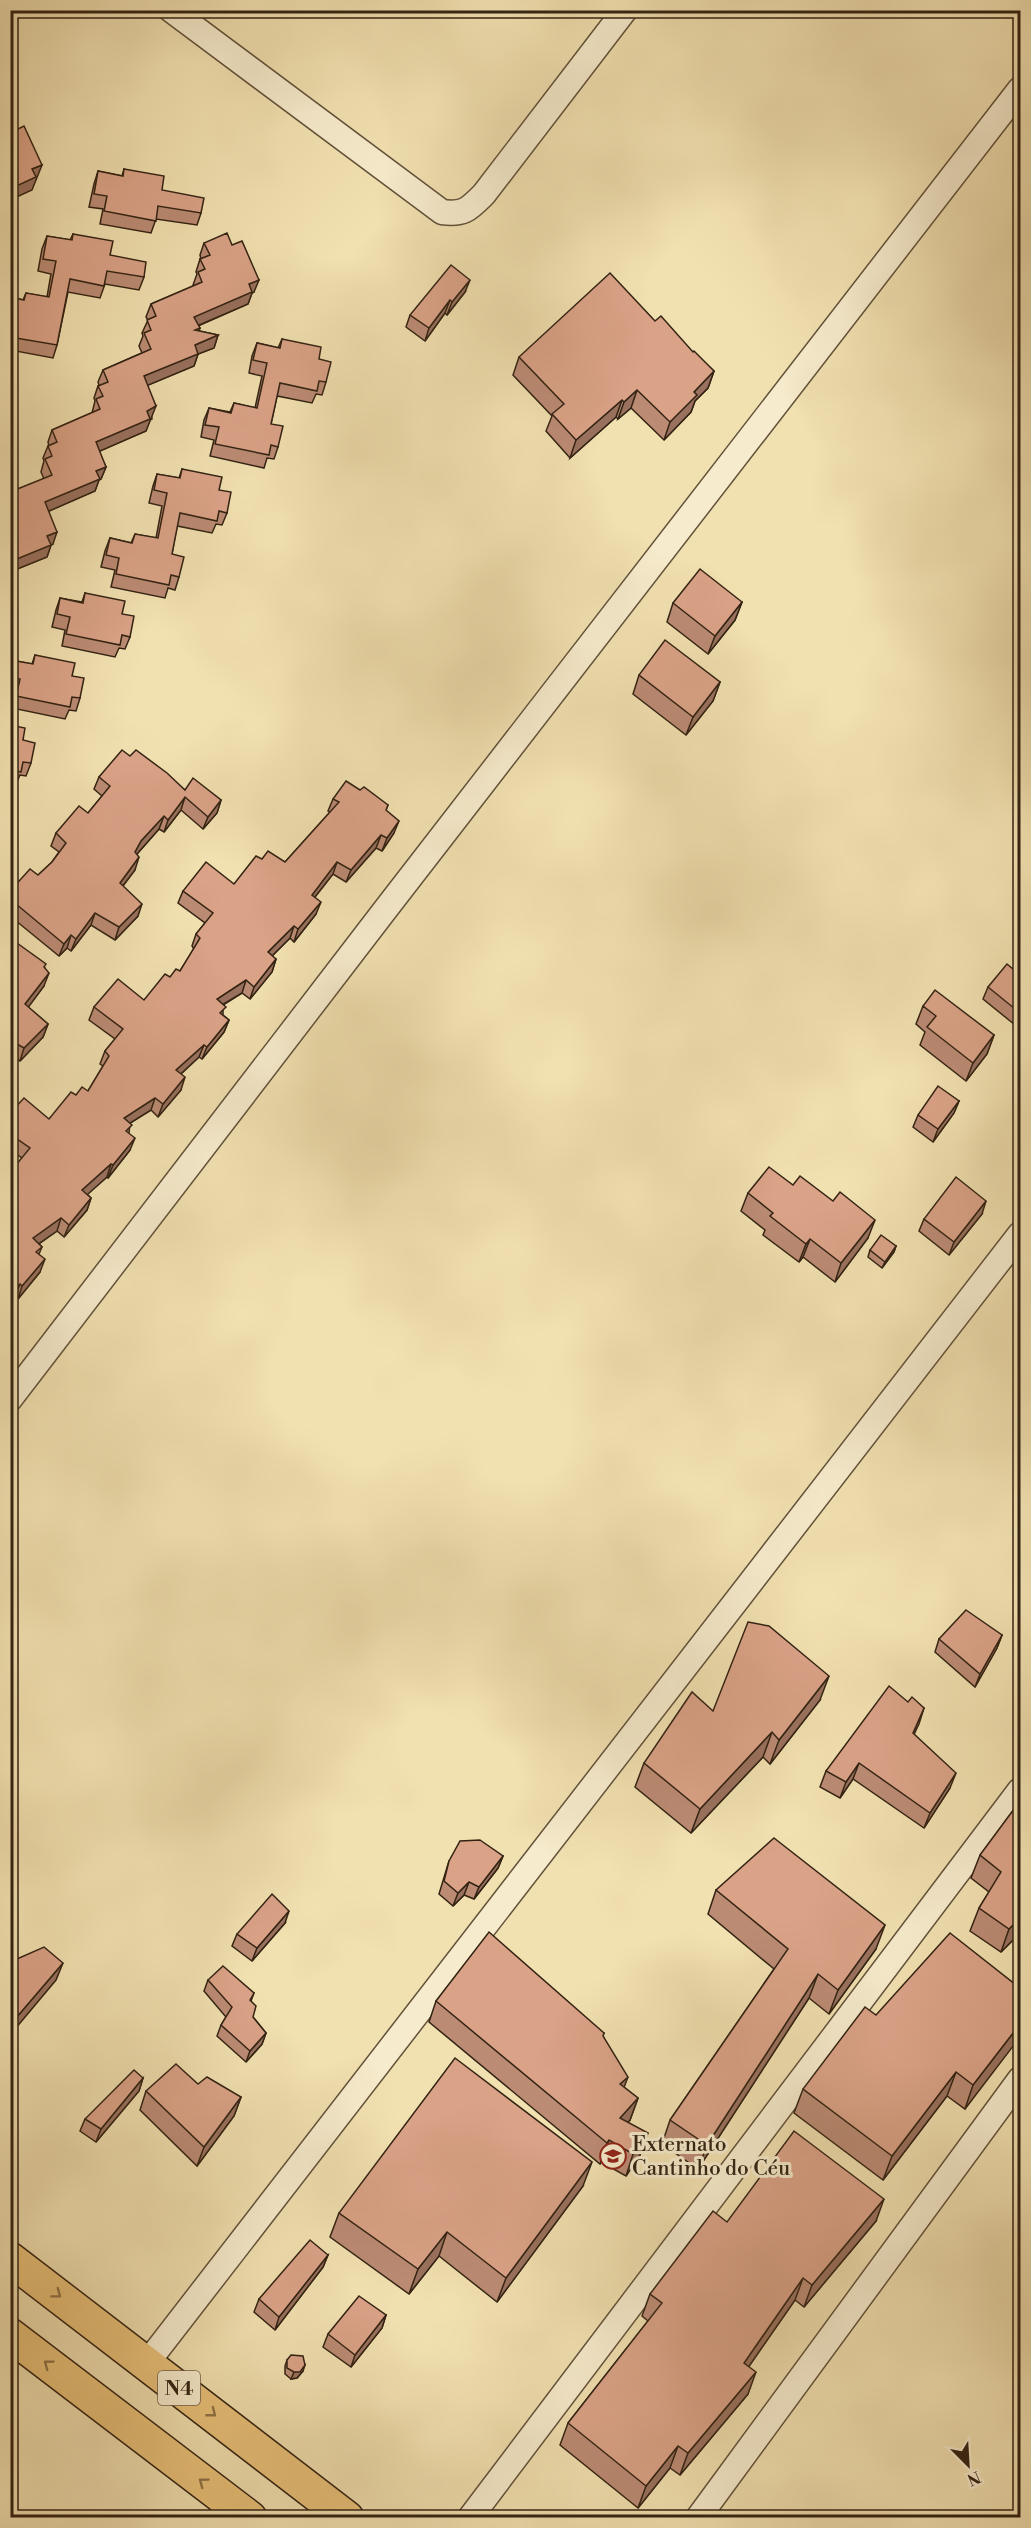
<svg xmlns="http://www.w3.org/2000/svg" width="1031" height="2528" font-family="'Libre Bodoni',serif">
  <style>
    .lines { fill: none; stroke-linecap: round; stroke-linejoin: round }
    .minor-casing { stroke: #62523a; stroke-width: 27 }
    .trunk-casing { stroke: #332313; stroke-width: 36 }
    .minor { stroke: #f6ebcc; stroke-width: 24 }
    .trunk { stroke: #e8c078; stroke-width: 33 }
    .wall { fill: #bb8b74; stroke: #332313; stroke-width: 1.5 }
    .shaded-wall { fill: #99715e; stroke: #332313; stroke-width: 1.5 }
    .building { fill: #daa287; stroke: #332313; stroke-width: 1.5 }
    .oneway { stroke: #8e7246 }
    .labels { text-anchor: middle; stroke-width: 6; stroke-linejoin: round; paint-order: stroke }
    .shield { fill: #f6ebcc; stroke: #6e5f4a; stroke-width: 1.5 }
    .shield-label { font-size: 20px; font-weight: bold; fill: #332313 }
    .poi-label { font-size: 21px; fill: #332313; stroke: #f6ebcc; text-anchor: start }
  </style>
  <rect width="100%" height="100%" fill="#f1e0b0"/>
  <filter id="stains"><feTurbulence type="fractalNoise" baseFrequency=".00333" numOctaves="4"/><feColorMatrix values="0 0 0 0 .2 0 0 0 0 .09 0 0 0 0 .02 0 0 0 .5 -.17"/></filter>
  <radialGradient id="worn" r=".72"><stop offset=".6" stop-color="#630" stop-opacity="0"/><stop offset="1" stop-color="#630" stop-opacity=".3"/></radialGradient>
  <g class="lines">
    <g class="minor-casing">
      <g id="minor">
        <path d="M171 10 442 212C464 215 469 209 484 194L625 10"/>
        <polyline points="10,1399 385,910 1020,89"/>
        <polyline points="147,2363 1020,1234"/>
        <polyline points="470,2518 1020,1790"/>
        <polyline points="698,2518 1020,2079"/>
      </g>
    </g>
    <g class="trunk-casing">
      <g id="trunk">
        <polyline points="10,2259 347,2518"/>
        <polyline points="10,2335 250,2518"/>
      </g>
    </g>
    <use href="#minor" class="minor"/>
    <use href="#trunk" class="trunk"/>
  </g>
  <g class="wall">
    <polygon points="124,169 201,213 197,225 156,219 151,233 100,224 103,209 89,207 94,184 98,171 122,176"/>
    <polygon points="73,234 110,255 144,277 139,290 105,284 100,298 68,292 57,345 53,358 10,350 10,297 23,300 26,293 47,297 51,274 38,271 42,249 47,236 70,240"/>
    <polygon points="204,243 232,245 254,292 252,293 248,304 198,326 200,328 199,331 218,335 214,348 198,354 194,366 148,385 152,419 150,420 146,431 99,451 106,467 101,479 99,480 95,491 49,511 53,544 51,545 47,557 10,572 10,492 44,479 41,472 44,461 43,458 48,446 49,446 48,442 52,430 92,413 95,401 94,398 98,386 99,385 98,382 103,370 142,353 139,346 143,336 142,333 148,320 146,317 151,304 194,286 193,285 197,274 196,272 200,259 201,259 200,255"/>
    <polygon points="465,292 447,315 445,313 425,341 406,327 410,315"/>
    <polygon points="655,321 714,371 708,388 695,401 691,412 664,440 631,408 618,419 616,417 570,458 546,431 552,416 513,375 519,357"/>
    <polygon points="282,339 319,359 326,382 322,395 316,394 312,403 277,396 271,424 278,447 274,459 267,458 264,468 210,456 214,440 201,437 204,420 209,408 230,412 234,403 255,408 262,376 249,373 252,356 257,343 278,348"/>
    <polygon points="182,469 219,490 227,513 222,525 216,524 212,533 177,526 172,554 179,577 175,590 168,588 165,598 111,587 115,570 101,567 105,551 110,538 131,543 135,534 156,538 162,506 149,503 153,486 157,474 179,478"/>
    <polygon points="85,593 122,614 130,637 125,649 119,648 115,657 62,646 65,630 52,627 56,610 60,598 82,602"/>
    <polygon points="742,602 735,620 708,654 667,622 673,603"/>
    <polygon points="35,655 72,676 80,698 76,711 69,710 65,719 12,708 15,692 10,691 10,660 32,664"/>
    <polygon points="639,675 720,682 713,701 686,735 633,694"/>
    <polygon points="10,725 23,740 31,763 26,776 20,775 16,784 10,783"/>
    <polygon points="130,756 185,790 221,800 217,813 203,829 181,810 164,832 159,829 137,854 135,870 123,886 138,916 115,940 91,925 71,951 67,948 59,956 10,916 10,891 38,875 52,862 59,852 51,846 56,833 88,813 102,796 94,789 99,777"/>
    <polygon points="360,790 388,805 386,810 394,833 382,851 376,848 346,882 333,874 315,897 316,914 294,942 290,938 272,956 276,959 272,972 250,999 242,993 223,1005 223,1015 229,1020 224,1032 202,1059 199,1057 181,1074 181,1090 158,1117 151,1110 130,1123 129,1133 130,1150 108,1178 107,1177 87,1194 91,1198 87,1210 64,1237 57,1231 39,1244 42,1247 39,1254 40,1272 18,1299 15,1297 10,1301 10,1174 22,1158 10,1150 10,1113 49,1119 76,1095 88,1091 103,1066 100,1064 105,1051 115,1039 89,1020 94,1007 144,1000 170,977 180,971 194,949 192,946 196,934 205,923 178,903 183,891 234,884 262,859 285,862 330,812 328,811 333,799"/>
    <polygon points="10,938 45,968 44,986 28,1007 48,1024 43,1037 20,1061 10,1055"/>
    <polygon points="1020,975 1020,1029 983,999 988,987"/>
    <polygon points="923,1006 994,1035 987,1054 966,1081 920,1045 925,1032 916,1024"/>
    <polygon points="959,1101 954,1113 933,1142 913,1127 918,1115"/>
    <polygon points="793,1185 868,1238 835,1282 803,1257 799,1262 763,1235 765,1230 741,1211 748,1193"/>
    <polygon points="982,1214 949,1255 919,1231 924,1219"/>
    <polygon points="896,1246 894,1252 882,1268 868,1257 870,1250"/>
    <polygon points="1002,1635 997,1648 975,1687 935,1652 939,1639"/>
    <polygon points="820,1700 770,1764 763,1757 691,1833 635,1787 644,1763 713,1711"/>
    <polygon points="908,1702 924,1708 914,1734 950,1788 924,1828 853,1779 840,1798 820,1787 826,1771"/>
    <polygon points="1020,1801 1020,1933 1001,1952 970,1931 979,1908 989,1892 971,1878 980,1855"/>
    <polygon points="503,1856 498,1868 474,1899 464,1895 453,1906 439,1894 449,1861"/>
    <polygon points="716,1890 876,1949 829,2014 809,1998 698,2169 662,2144 670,2120 774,1969 708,1914"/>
    <polygon points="285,1923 252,1961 232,1946 237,1934"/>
    <polygon points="208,1980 254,1993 251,2001 253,2017 266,2033 262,2044 246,2062 217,2036 221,2025 226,2017 204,1991"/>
    <polygon points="1020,1988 965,2109 947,2096 883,2180 794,2113 803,2089"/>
    <polygon points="436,2001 604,2033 603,2036 624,2087 638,2098 630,2120 628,2122 640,2155 626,2176 601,2162 600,2164 429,2022"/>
    <polygon points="143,2078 139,2091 96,2142 80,2131 85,2119"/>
    <polygon points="198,2084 241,2097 234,2116 197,2166 140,2110 146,2091"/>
    <polygon points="583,2186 497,2302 439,2256 409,2294 330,2237 339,2213"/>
    <polygon points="876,2221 804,2307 795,2300 749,2366 748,2394 680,2475 670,2468 638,2508 560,2445 568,2423 648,2321 642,2316 650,2294 727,2222"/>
    <polygon points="328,2255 323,2267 275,2330 254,2312 259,2299"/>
    <polygon points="386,2315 382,2328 351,2367 323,2347 328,2334"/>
    <polygon points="287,2360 303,2371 297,2378 291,2379 285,2374 285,2366"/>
  </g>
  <g class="shaded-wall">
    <polygon points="42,165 32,190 10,200 10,189 32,169"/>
    <polygon points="259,280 254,292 252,293 248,304 190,329 194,317 249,284"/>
    <polygon points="470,280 465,292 447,315 452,302"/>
    <polygon points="450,300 445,313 425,341 429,328"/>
    <polygon points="218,335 214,348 198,354 194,366 139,389 144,376 195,345"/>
    <polygon points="714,371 708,388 695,401 691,412 664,440 670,422 694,392"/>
    <polygon points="637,390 631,408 618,419 624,402"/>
    <polygon points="622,400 616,417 570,458 576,440"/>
    <polygon points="156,406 146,431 91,455 96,442 147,411"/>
    <polygon points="106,467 101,479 99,480 95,491 40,515 45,502 96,471"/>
    <polygon points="57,532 53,544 51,545 47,557 10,572 10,565 12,561 47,536"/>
    <polygon points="742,602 735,620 708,654 715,636"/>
    <polygon points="720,682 713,701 686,735 693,717"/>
    <polygon points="185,797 181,810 164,832 168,820"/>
    <polygon points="221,800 217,813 203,829 208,817"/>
    <polygon points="164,816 159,829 137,854 131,865 135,852 141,841"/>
    <polygon points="399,821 394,833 382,851 387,838"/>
    <polygon points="381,835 376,848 346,882 351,870"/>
    <polygon points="139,857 135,870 115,896 120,883"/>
    <polygon points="337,862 333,874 307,907 312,895"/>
    <polygon points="321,902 316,914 294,942 298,929"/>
    <polygon points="142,904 138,916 115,940 119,927"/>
    <polygon points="95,913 91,925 71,951 76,939"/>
    <polygon points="294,926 290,938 263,965 268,952"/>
    <polygon points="71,935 67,948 59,956 64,944"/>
    <polygon points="276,959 272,972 250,999 254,987"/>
    <polygon points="49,973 44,986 21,1017 25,1004"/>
    <polygon points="246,980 242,993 212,1011 217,999"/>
    <polygon points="229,1020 224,1032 202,1059 207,1047"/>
    <polygon points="48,1024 43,1037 20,1061 24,1048"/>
    <polygon points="994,1035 987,1054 966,1081 973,1063"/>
    <polygon points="204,1045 199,1057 172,1082 176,1070"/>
    <polygon points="185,1077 181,1090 158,1117 163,1104"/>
    <polygon points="155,1098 151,1110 119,1130 124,1118"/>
    <polygon points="959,1101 954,1113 933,1142 938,1129"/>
    <polygon points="135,1138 130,1150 108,1178 113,1165"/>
    <polygon points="111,1164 107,1177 78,1203 82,1190"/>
    <polygon points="91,1198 87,1210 64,1237 69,1225"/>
    <polygon points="986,1201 982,1214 949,1255 954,1242"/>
    <polygon points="61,1218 57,1231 28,1251 33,1238"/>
    <polygon points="875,1220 868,1238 835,1282 841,1263"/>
    <polygon points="810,1239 803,1257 799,1262 806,1244"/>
    <polygon points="896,1246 894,1252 882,1268 885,1262"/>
    <polygon points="45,1259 40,1272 18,1299 22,1286"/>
    <polygon points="20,1284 15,1297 10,1301 10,1293"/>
    <polygon points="1002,1635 997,1648 975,1687 980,1674"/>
    <polygon points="829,1676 820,1700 770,1764 779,1740"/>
    <polygon points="924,1708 919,1724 907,1749 913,1733"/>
    <polygon points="772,1732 763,1757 691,1833 700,1809"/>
    <polygon points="859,1763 853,1779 840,1798 846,1782"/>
    <polygon points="956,1773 950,1788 924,1828 930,1813"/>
    <polygon points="503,1856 498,1868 474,1899 479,1887"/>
    <polygon points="469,1882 464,1895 453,1906 458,1893"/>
    <polygon points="289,1911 285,1923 252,1961 257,1948"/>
    <polygon points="1020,1918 1020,1933 1001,1952 1009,1929"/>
    <polygon points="885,1925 876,1949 829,2014 838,1990"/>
    <polygon points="63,1963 56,1980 10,2035 10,2025"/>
    <polygon points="818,1974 809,1998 698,2169 707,2145"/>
    <polygon points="1020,2024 1020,2037 965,2109 973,2085"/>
    <polygon points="266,2033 262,2044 246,2062 250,2051"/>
    <polygon points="956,2072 947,2096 883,2180 892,2156"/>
    <polygon points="628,2077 620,2098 620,2084"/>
    <polygon points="143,2078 139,2091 96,2142 101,2129"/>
    <polygon points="241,2097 234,2116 197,2166 204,2147"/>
    <polygon points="638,2098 630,2120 613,2140 620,2118"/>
    <polygon points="648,2133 640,2155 626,2176 633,2154"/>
    <polygon points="609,2140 601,2162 600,2164 607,2143"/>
    <polygon points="592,2162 583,2186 497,2302 506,2278"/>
    <polygon points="884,2199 876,2221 804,2307 812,2285"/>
    <polygon points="447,2232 439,2256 409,2294 418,2269"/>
    <polygon points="328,2255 323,2267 275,2330 279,2317"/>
    <polygon points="803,2278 795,2300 736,2385 744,2363"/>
    <polygon points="386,2315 382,2328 351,2367 355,2355"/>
    <polygon points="305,2365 303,2371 297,2378 291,2379 294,2372"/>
    <polygon points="756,2372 748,2394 680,2475 688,2453"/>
    <polygon points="678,2446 670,2468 638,2508 646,2486"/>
  </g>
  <g class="building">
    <polygon points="10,123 14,131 24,126 42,165 32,169 36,177 10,189"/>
    <polygon points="124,169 164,176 162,190 204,198 201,213 158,206 156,221 104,211 107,196 94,194 98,171 123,176"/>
    <polygon points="227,233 232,245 242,241 259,280 249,284 252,292 194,317 200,328 195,330 218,335 195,345 198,354 144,376 156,406 147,411 150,419 96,442 106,467 96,471 100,479 45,502 57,532 47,536 51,545 12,561 10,557 10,492 52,475 45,459 52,456 48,446 57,442 52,430 100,409 96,399 103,396 98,386 108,382 103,370 151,349 144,333 151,330 147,320 156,316 151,304 202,282 198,272 205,269 200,259 210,255 204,243"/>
    <polygon points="73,234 113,241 110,255 146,262 144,277 107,271 104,286 70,279 57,345 10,337 10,297 24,300 26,293 49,297 56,261 43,259 47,236 72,240"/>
    <polygon points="451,265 470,280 452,302 450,300 429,328 410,315"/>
    <polygon points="610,273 655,321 661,316 693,352 694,351 714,371 694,392 697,395 670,422 637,390 624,402 622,400 576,440 552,414 564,404 519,357"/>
    <polygon points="282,339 321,347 319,359 331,362 326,382 319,381 317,391 280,383 271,424 283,426 278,447 271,445 269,455 215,444 219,427 205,425 209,408 231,413 234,403 257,408 267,363 253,360 257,343 280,348"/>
    <polygon points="182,469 222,477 219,490 231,492 227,513 219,511 217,521 180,513 172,554 184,557 179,577 171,575 169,585 116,574 119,558 106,555 110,538 132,543 135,534 158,538 167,493 154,490 157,474 180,478"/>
    <polygon points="700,569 742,602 715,636 673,603"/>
    <polygon points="85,593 125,601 122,614 134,616 130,637 122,635 120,645 66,634 70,617 57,614 60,598 83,603"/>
    <polygon points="665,640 720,682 693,717 639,675"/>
    <polygon points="35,655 75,663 72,676 84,678 80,698 72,697 70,707 16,696 20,679 10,677 10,660 33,664"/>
    <polygon points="10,725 25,728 23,740 35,743 31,763 23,762 21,772 10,770"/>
    <polygon points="122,750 130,756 136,750 167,773 185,790 193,778 221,800 208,817 185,797 168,820 164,816 141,841 135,852 139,857 120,883 142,904 119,927 95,913 76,939 71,935 64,944 10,899 10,891 30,869 38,875 52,862 66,843 56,833 79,806 88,813 110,786 99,777"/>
    <polygon points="346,781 360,790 364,787 388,805 386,810 399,821 387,838 381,835 351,870 337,862 312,895 321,902 298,929 294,926 268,952 276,959 254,987 246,980 217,999 226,1007 220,1013 229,1020 207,1047 204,1045 176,1070 185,1077 163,1104 155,1098 124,1118 132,1125 126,1131 135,1138 113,1165 111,1164 82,1190 91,1198 69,1225 61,1218 33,1238 42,1247 36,1252 45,1259 22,1286 20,1284 10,1293 10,1184 15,1176 11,1171 30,1148 10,1134 10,1113 24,1098 49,1119 71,1092 76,1095 82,1087 88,1091 109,1056 105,1051 123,1029 94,1007 118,979 144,1000 165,974 170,977 176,969 180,971 200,938 196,934 213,913 183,891 206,862 234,884 256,856 262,859 268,851 285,862 339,802 333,799"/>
    <polygon points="10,938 46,964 44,967 49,973 25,1004 48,1024 24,1048 10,1040"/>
    <polygon points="1007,964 1020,975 1020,1013 988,987"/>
    <polygon points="935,990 994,1035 973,1063 927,1027 936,1016 923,1006"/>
    <polygon points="938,1086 959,1101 938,1129 918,1115"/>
    <polygon points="769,1167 793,1185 800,1176 833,1201 840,1192 875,1220 841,1263 810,1239 806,1244 770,1216 773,1213 748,1193"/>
    <polygon points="956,1177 986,1201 954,1242 924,1219"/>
    <polygon points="881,1235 896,1246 885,1262 870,1250"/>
    <polygon points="966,1610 1002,1635 980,1674 939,1639"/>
    <polygon points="748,1622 769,1626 829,1676 779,1740 772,1732 700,1809 644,1763 692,1692 713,1711"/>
    <polygon points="889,1686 908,1702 912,1697 924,1708 913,1733 956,1773 930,1813 859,1763 846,1782 826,1771"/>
    <polygon points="1020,1801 1020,1918 1009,1929 979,1908 1001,1872 980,1855"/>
    <polygon points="774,1838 885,1925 838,1990 818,1974 707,2145 670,2120 788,1949 716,1890"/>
    <polygon points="480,1840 503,1856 479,1887 469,1882 458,1893 444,1881 449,1861 460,1841"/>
    <polygon points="272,1894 289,1911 257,1948 237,1934"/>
    <polygon points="489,1932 604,2033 603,2036 628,2077 620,2084 638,2098 620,2118 648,2133 633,2154 609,2140 607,2143 436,2001"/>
    <polygon points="950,1933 1020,1988 1020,2024 973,2085 956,2072 892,2156 803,2089 865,2007 876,2015"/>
    <polygon points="44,1947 63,1963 10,2025 10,1962"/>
    <polygon points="223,1966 254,1993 250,2000 256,2006 253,2017 266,2033 250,2051 221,2025 232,2007 208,1980"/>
    <polygon points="455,2058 592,2162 506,2278 447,2232 418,2269 339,2213"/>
    <polygon points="176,2064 198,2084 207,2077 241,2097 204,2147 146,2091"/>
    <polygon points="134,2070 143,2078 101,2129 85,2119"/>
    <polygon points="794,2131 884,2199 812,2285 803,2278 744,2363 756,2372 688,2453 678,2446 646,2486 568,2423 662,2303 650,2294 713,2211 727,2222"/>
    <polygon points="310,2240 328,2255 279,2317 259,2299"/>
    <polygon points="359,2296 386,2315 355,2355 328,2334"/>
    <polygon points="291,2355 303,2356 305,2365 300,2372 294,2372 287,2368 287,2360"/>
  </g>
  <defs><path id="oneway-chevron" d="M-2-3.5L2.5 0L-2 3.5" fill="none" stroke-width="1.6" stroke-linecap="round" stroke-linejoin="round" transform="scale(1.5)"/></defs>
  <g class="oneway">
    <use href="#oneway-chevron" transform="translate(57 2294) rotate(37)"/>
    <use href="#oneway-chevron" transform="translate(48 2364) rotate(-143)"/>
    <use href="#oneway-chevron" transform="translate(212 2413) rotate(38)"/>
    <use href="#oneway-chevron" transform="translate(203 2482) rotate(-143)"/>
  </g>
  <defs>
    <g id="school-ring" transform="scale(1.35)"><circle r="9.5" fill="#f6ebcc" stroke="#8f2418" stroke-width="1.5"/><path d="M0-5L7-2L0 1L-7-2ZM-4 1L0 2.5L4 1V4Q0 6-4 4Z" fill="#8f2418"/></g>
  </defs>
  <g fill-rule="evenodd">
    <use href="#school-ring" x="613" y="2156"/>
  </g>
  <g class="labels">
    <rect class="shield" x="158" y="2371" width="42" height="34" rx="4.5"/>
    <g class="shield-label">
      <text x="179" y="2395">N4</text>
    </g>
    <g class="poi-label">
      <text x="632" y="2151">Externato<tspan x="632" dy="24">Cantinho do Céu</tspan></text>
    </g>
  </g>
  <rect width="1031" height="2528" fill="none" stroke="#f1e0b0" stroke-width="36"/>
  <rect x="12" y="12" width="1007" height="2504" fill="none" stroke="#332313" stroke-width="3"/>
  <rect x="18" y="18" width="995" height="2492" fill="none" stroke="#332313" stroke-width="1.5"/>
  <g transform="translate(968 2465) rotate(156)" stroke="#f6ebcc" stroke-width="4.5" paint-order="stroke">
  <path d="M0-4.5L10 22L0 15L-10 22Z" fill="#332313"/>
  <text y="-9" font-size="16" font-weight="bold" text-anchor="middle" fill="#332313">N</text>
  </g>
  <rect width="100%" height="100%" filter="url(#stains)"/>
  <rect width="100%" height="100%" fill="url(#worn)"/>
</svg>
